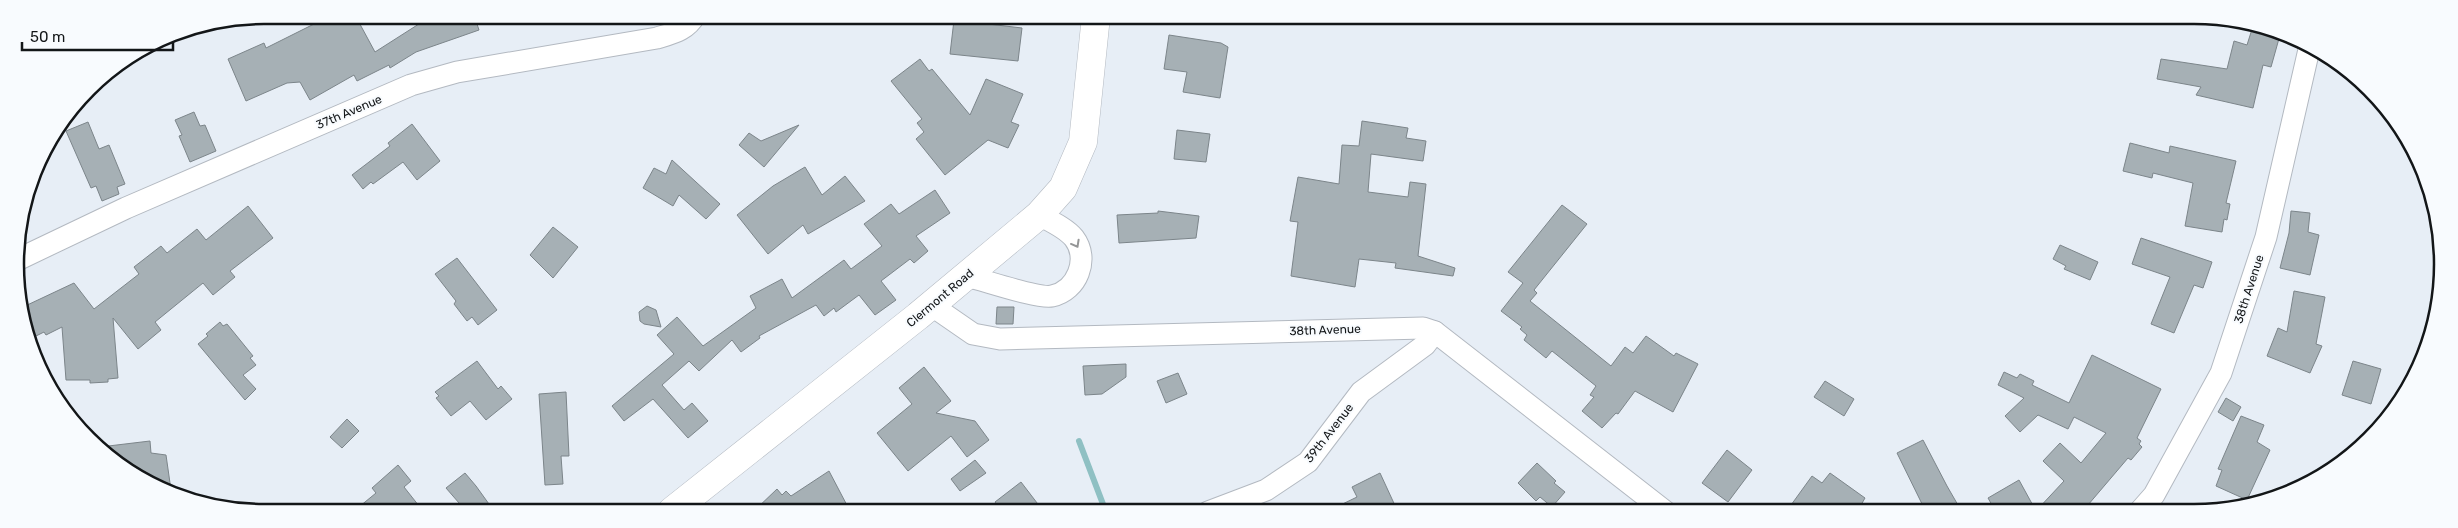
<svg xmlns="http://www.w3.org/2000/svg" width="2458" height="528" font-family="Rubik,sans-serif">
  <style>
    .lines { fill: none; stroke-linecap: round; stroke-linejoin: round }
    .stream { stroke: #8fc0c3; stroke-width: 6 }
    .building { fill: #a6b0b5; stroke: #7c858a }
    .minor-casing { stroke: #b3b9c1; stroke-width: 23 }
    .tertiary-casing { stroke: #b3b9c1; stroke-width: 29 }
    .minor { stroke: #fff; stroke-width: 21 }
    .tertiary { stroke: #fff; stroke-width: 28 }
    .oneway { stroke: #959697 }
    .labels { text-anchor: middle; stroke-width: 4; stroke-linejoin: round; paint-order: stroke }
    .street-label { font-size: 12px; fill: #131618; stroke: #f8fbfe }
    .rim { fill: none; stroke: #131618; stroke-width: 2.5 }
  </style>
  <rect width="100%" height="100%" fill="#e7eef6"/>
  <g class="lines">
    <polyline class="stream" points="1079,441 1106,512"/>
  </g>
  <g class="building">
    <polygon points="322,15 355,15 375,52 422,22 422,20 425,18 424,15 474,15 479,30 416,52 390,68 389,65 357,81 354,75 310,100 300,82 287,83 246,101 228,59 264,43 266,48 314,24 312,20"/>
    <polygon points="954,20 1022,28 1018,61 950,54"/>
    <polygon points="2253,26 2280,35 2271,67 2263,65 2253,108 2196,95 2201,87 2157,79 2161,59 2227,69 2234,41 2247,45"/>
    <polygon points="1169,35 1221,43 1228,47 1220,98 1183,92 1187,72 1164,69"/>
    <polygon points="920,59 929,71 932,69 970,115 986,79 1023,94 1011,122 1019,125 1008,148 988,140 945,175 916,139 924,132 917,123 922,119 891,81"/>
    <polygon points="194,112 200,126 205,125 216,151 190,162 179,136 182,135 175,120"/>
    <polygon points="1362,121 1408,128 1406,138 1426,141 1423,161 1371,154 1368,192 1408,197 1410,182 1426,184 1418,256 1455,268 1453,276 1395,268 1396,263 1359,259 1355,287 1291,276 1298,222 1290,221 1298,177 1339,184 1342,145 1359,146"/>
    <polygon points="88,122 99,149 109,145 125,184 117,187 119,194 102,201 96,186 91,188 66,131"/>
    <polygon points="412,124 440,161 417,180 403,162 373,184 371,182 363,189 352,175 390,146 388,143"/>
    <polygon points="799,125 764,167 739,145 749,133 761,141"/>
    <polygon points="1177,130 1210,134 1206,162 1174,159"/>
    <polygon points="2130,143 2169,153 2170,146 2236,161 2226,203 2230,204 2227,220 2224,219 2222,232 2185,226 2193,183 2153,173 2152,178 2123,171"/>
    <polygon points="672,160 720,204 706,219 679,195 673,206 643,188 654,168 666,174"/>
    <polygon points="805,167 822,195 845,176 865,201 808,234 803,225 768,254 737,215 773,186"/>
    <polygon points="935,190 950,213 916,236 928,251 914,263 910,259 881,281 896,300 875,315 859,295 836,312 834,308 824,316 816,305 759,336 760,338 741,352 732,340 699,371 689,361 662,385 684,410 692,403 708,421 688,438 653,399 624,421 612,406 674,354 657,335 677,317 703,346 756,308 750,296 782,279 792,298 844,260 851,269 882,246 864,224 891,204 899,214"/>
    <polygon points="1562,205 1587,224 1534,290 1537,293 1530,301 1611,366 1625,347 1633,353 1646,336 1674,356 1676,353 1698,364 1673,412 1635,391 1618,414 1616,413 1602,428 1582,411 1594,397 1590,395 1596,386 1552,351 1546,358 1524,340 1527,335 1520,329 1522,327 1501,311 1523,283 1508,272"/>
    <polygon points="248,206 273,238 230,271 235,277 213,295 203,283 155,322 161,330 138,349 113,318 118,378 108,379 108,382 90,383 90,380 66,380 62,327 46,335 44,332 34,337 32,334 27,336 23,307 74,283 94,309 139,274 134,267 161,246 167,253 197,229 206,240"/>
    <polygon points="1158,211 1199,216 1196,238 1119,243 1117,215 1158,213"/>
    <polygon points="2291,211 2310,213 2308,232 2319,235 2310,275 2280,268 2289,233"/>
    <polygon points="553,227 578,247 553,278 530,255"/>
    <polygon points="2141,238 2212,262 2203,288 2194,285 2174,333 2151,324 2170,277 2132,264"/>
    <polygon points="2060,245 2098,262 2090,280 2064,269 2066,266 2053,259"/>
    <polygon points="457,258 497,310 478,325 472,317 467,321 454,304 456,301 435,274"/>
    <polygon points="2294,291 2325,297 2316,344 2322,346 2310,373 2267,356 2278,328 2287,332"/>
    <polygon points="647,306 656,310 661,327 644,324 640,321 639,312"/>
    <polygon points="997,307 1014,307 1013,324 996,324"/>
    <polygon points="220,322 223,326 227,324 253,356 250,358 256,365 243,375 256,389 245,400 198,344 208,336 206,334"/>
    <polygon points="2092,355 2161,389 2137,438 2141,441 2139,444 2142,447 2131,460 2128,458 2082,512 1996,512 1988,498 2019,480 2036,511 2064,481 2043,461 2060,443 2081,463 2106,433 2074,417 2068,429 2038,415 2020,432 2005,416 2024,398 1998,385 2004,372 2017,378 2020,374 2034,381 2032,385 2069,403"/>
    <polygon points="477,361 498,389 501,386 512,399 486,420 470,401 451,416 436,398 439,396 435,392"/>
    <polygon points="2353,361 2381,369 2371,404 2342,395"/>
    <polygon points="1126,364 1126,377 1102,394 1085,395 1083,366"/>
    <polygon points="924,367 951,401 936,413 975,421 989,440 967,457 951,436 908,471 877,433 912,404 899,388"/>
    <polygon points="1178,373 1187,394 1166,403 1157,381"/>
    <polygon points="1825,381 1854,399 1844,416 1814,397"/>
    <polygon points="566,392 569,456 561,456 563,484 545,485 539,394"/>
    <polygon points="2226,398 2241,407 2233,421 2218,412"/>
    <polygon points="2241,416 2264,425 2257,442 2270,450 2247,500 2216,486 2222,470 2218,469"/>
    <polygon points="347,419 359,431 342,448 330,437"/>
    <polygon points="1923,440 1947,486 1962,512 1926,512 1897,453"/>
    <polygon points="150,441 151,453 166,455 171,490 140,480 100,447"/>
    <polygon points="1727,450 1752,470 1728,502 1702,483"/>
    <polygon points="975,460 986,473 960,491 951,479"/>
    <polygon points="1537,463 1556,481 1554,483 1565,492 1552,507 1540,497 1536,501 1518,483"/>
    <polygon points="398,465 411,481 404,487 423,511 354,511 376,493 372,488"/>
    <polygon points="829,471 850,511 754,511 777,489 782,495 786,491 791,496"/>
    <polygon points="465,473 476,486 494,511 466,511 446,488"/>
    <polygon points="1380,473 1398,512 1326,512 1357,497 1352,487"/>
    <polygon points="1830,473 1865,498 1857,512 1786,512 1812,476 1822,483"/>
    <polygon points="1021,482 1044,512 1002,512 995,502"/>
  </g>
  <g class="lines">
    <g class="minor-casing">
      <g id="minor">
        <path d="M17 260 126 208 411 85 457 72 657 38C673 33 687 30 695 15"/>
        <path d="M966 276C984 280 1038 299 1052 296 1077 291 1090 259 1074 238 1066 228 1050 221 1039 215"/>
        <polyline points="931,305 973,334 1000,339 1423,328 1435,332 1666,512"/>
        <polyline points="1208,512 1266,490 1308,462 1361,392 1425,345 1435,332"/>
        <polyline points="2139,512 2154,495 2221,373 2266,237 2310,45"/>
      </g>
    </g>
    <g class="tertiary-casing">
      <polyline id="tertiary" points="672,511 918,316 1039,215 1063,188 1083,142 1096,16"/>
    </g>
    <use href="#minor" class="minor"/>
    <use href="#tertiary" class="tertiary"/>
  </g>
  <defs><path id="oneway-chevron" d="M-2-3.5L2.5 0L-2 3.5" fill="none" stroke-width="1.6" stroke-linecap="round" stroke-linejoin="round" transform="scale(1.25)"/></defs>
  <use class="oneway" href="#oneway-chevron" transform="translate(1076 244) rotate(61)"/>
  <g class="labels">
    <g class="street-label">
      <text transform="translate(349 112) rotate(-23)" y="4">37th Avenue</text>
      <text transform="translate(2249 289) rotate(-72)" y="4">38th Avenue</text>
      <text transform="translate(940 298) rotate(-40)" y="4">Clermont Road</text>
      <text transform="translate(1325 330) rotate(-2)" y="4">38th Avenue</text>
      <text transform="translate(1329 433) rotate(-52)" y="4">39th Avenue</text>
    </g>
  </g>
  <path d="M0 0H2458V528H0ZM264 24H2194A240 240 0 0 1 2434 264V264A240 240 0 0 1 2194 504H264A240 240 0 0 1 24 264V264A240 240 0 0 1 264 24Z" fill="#f8fbfe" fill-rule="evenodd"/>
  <path class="rim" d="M264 24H2194A240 240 0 0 1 2434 264V264A240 240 0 0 1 2194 504H264A240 240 0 0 1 24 264V264A240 240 0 0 1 264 24Z"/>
  <path d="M22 42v8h151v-8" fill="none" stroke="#131618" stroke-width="2.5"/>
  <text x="30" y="42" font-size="15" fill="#131618" stroke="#f8fbfe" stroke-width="4" paint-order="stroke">50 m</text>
</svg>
